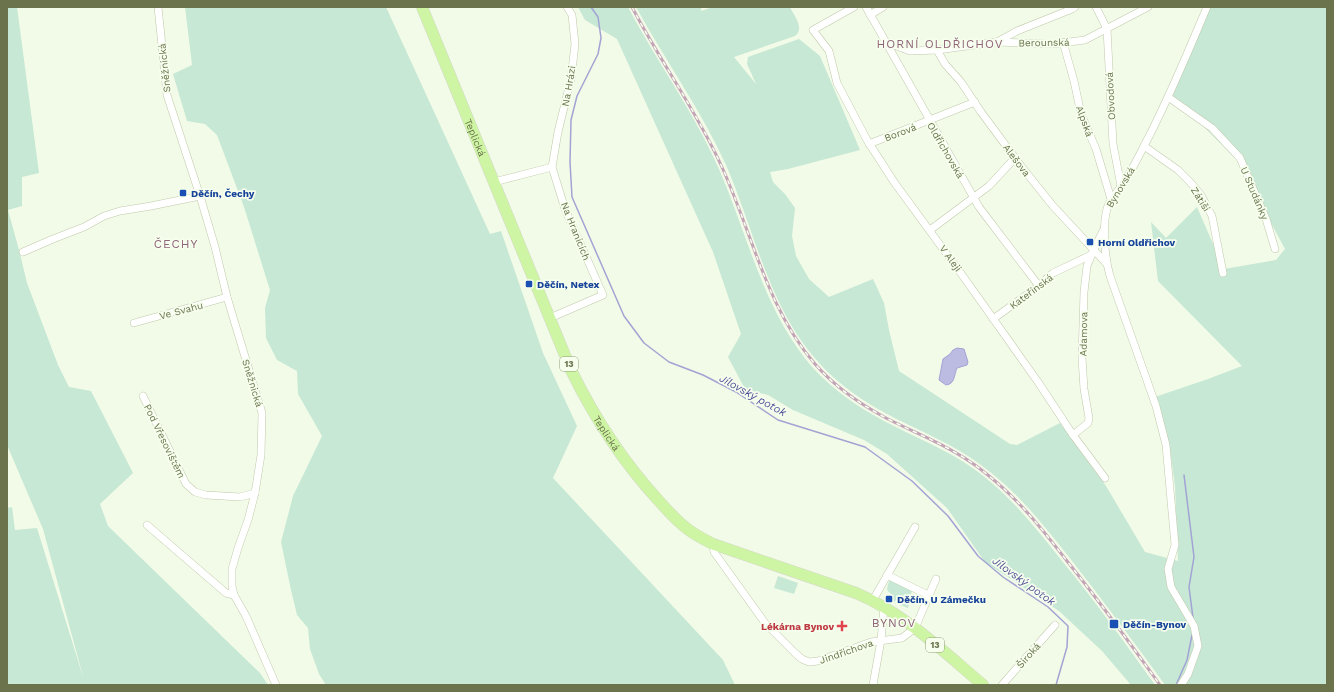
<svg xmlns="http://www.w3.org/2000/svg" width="1334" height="692" font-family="'Work Sans',sans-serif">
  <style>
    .green { fill: #c6e8d5 }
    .water { fill: #bcbce3; stroke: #a3a3d4 }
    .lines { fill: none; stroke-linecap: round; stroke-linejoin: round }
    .stream { stroke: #a3a3d4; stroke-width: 1.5 }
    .street-casing { stroke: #c1c9ab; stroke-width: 8 }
    .primary-casing { stroke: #d6d8cd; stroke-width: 12 }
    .street { stroke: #fff; stroke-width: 7 }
    .primary { stroke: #cef5a3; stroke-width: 11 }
    .rail-casing { stroke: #c4a5b8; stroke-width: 3 }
    .rail { stroke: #f6feed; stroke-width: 1.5; stroke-dasharray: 4.5; stroke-linecap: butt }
    .transit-dot { fill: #1a4fb4; stroke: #f6feed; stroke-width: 1.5 }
    .health-dot { fill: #e0444e; stroke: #f6feed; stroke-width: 1.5 }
    .labels { text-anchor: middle; stroke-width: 3.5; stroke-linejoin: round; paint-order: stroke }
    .shield { fill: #f6feed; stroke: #959d7d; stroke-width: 1 }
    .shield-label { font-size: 9px; font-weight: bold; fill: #6b734d }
    .street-label { font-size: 10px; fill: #6b734d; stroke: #f6feed }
    .transit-label { font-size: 10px; font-weight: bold; fill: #164399; stroke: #f6feed; text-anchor: start }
    .health-label { font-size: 10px; font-weight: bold; fill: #be3a42; stroke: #f6feed; text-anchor: end }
    .water-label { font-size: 11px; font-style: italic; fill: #525199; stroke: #f6feed }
    .quarter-label { font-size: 12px; letter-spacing: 1px; fill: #8f657a; stroke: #f6feed }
  </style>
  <rect width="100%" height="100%" fill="#f2fbe7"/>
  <g class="green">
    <polygon points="7,7 17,7 39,173 22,177 22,206 8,210 19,250 27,283 58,365 69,387 91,391 133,473 100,504 108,526 260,673 268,685 7,685 7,508 12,507 15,530 37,528 84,680 43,529 7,445"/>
    <polygon points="185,7 386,7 490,234 501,231 543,353 577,426 553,478 723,660 735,685 326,685 319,674 310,649 308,628 297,615 291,590 281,542 293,496 322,436 298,394 297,371 277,360 266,338 265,308 270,290 244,207 217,135 205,124 187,121 173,74 192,65"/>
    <path d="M578 7H628C657 62 694 112 719 169 748 236 764 312 813 368 833 390 858 407 884 421 914 437 946 449 974 469 1010 495 1035 527 1062 561 1095 601 1125 643 1155 685H1131L1102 651 1059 611 985 562 947 508 887 454 864 440 793 410 768 395 745 389 728 357 741 334 713 252 617 39 585 20Z"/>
    <path d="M636 7H701V11L713 7H790C794 16 805 28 795 36L734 57 756 84 747 64 748 57 799 39 820 56 860 150 788 169 770 172 773 182 785 194 795 208 792 236 796 256 809 279 829 297 873 279 884 303 889 330 899 371 1010 444 1017 445 1060 423 1106 486 1145 552 1178 561 1175 486 1170 449 1155 397 1208 379 1242 366 1158 281 1151 222 1166 238 1197 207 1224 269 1276 260 1285 249 1238 161 1168 91 1209 7H1327V685H1165C1134 642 1102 599 1069 557 1041 522 1018 492 981 465 952 443 919 431 887 414 863 401 839 385 820 364 769 309 755 232 726 165 701 110 665 60 636 7Z"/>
    <polygon points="778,576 798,583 794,594 774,588"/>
    <polygon points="890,580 912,590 908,608 898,604 898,601 897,599 894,602 890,598 892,595 887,590 888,584"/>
  </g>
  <path class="water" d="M957 348 964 349 968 362 967 365 957 368C954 375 955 384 946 385L939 380 943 359 950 354 953 350Z"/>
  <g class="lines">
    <g class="stream">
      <polyline points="591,7 598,17 601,38 598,54 577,96 571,120 570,162 572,197 624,316 644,343 669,362 703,375 736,392 778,420 865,447 912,481 948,516 978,556 1003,577 1048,607 1068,626 1067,647 1056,685"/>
      <polyline points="1184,475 1194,557 1189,587 1193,618"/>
      <polyline points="1176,685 1187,660 1192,635"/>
    </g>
    <g class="street-casing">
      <g id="street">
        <polyline points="158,7 167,95 200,196 215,247 227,297 262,413 261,455 255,493 248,520 238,548 232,569 232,586 234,595 246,616 276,685"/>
        <polyline points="854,7 813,30 829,51 837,83 867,140 894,182 965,279 1038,382 1073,435 1105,478"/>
        <polyline points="866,7 979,207 1039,286"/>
        <polyline points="1096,7 1107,29 1113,144 1121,186"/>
        <polyline points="870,15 883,7"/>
        <polyline points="886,42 910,51 937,50 997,42 1053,44 1085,40 1148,7"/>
        <polyline points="997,42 1017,31 1072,9 1075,7"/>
        <polyline points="1063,42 1074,81 1081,114 1096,149 1111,199"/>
        <polyline points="937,50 945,64 961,82 981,112 1021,166 1053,206 1106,263"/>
        <polyline points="1168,97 1212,128 1240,158 1266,219 1275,249"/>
        <polyline points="869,144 975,102"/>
        <polyline points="1144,146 1178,170 1190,182 1201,195 1212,216 1223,273"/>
        <polyline points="552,167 558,132 571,79 575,44 572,15 567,7"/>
        <polyline points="494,182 552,167 565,209 603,295 550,318"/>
        <polyline points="930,230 989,186 1015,158"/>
        <polyline points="23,252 53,239 84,227 104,216 120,211 151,206 200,196"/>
        <polyline points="993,319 1036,288 1053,273 1091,255"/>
        <polyline points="134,323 227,297"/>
        <polyline points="143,396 186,484 195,492 206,495 240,497 255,493"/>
        <polyline points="1073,435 1088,423 1089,418 1084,389 1082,358 1084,292 1087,266 1094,249 1104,229"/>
        <polyline points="147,525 226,593 234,595"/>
        <polyline points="713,544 714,552 765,623 795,653 802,659 809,662 818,661 871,642 902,638 915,628 936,579"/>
        <polyline points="887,575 928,595"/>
        <polyline points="873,600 915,527"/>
        <polyline points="873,685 881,640 884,607"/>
        <polyline points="1002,685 1055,625"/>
        <path d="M1181 685 1188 674 1198 646 1194 626 1171 587 1168 569 1175 545 1166 445 1156 406 1110 276C1105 259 1102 227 1107 209 1109 200 1116 194 1121 186 1130 174 1137 160 1144 146 1168 101 1187 54 1207 7"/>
      </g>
    </g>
    <g class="primary-casing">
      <g id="primary">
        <path id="s1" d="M422 7 571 370C594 417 623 462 659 501 667 510 675 519 685 527 693 534 703 539 713 544L856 593C904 613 944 652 983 685"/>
      </g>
    </g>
    <use href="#street" class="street"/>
    <use href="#primary" class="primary"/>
    <g class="rail-casing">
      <path id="rail" d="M632 7C660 61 696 110 721 165 752 232 766 307 815 364 835 387 860 404 886 418 917 434 950 446 979 468 1016 496 1039 525 1067 561 1099 601 1130 643 1160 685"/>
    </g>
    <use href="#rail" class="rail"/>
  </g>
  <g class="transit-dot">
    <rect x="179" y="189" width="8" height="8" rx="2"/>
    <rect x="1086" y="238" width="8" height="8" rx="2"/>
    <rect x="525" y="280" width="8" height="8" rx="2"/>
    <rect x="885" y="595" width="8" height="8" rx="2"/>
    <rect x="1109" y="619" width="10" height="10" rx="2"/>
  </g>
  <path class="health-dot" d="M840 620h4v4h4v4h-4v4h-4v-4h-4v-4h4z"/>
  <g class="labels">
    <g class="shield">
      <rect x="560" y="357" width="18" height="14" rx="3"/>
      <rect x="926" y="638" width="18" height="14" rx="3"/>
    </g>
    <g class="shield-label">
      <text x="569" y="367">13</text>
      <text x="935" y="648">13</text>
    </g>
    <g class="street-label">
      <text transform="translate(1044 42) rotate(-1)" y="4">Berounská</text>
      <text transform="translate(164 68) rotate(-96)" y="4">Sněžnická</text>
      <text transform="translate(568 86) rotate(-80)" y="4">Na Hrázi</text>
      <text transform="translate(1110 96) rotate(-93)" y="4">Obvodová</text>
      <text transform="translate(1085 121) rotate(70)" y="4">Alpská</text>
      <text transform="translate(900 132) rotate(-21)" y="4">Borová</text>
      <text dy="4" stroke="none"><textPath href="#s1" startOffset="141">Teplická</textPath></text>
      <text transform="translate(946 150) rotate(60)" y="4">Oldřichovská</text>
      <text transform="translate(1017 160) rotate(53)" y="4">Alešova</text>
      <text transform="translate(1120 187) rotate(-59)" y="4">Bynovská</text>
      <text transform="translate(1255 193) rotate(67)" y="4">U Studánky</text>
      <text transform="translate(1201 199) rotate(58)" y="4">Zátiší</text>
      <text transform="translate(576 231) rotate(68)" y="4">Na Hranicích</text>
      <text transform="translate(951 258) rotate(54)" y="4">V Aleji</text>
      <text transform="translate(1031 291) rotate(-37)" y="4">Kateřinská</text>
      <text transform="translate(181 310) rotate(-15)" y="4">Ve Svahu</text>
      <text transform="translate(1083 334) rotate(-89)" y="4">Adamova</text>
      <text transform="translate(253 383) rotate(73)" y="4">Sněžnická</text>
      <text dy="4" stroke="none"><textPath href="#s1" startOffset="465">Teplická</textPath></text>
      <text transform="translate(165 441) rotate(64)" y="4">Pod Vřesovištěm</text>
      <text transform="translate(846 651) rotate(-19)" y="4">Jindřichova</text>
      <text transform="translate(1028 655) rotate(-48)" y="4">Široká</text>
    </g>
    <g class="transit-label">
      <text x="191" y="197">Děčín, Čechy</text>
      <text x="1098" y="246">Horní Oldřichov</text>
      <text x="537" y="288">Děčín, Netex</text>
      <text x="897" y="603">Děčín, U Zámečku</text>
      <text x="1123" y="628">Děčín-Bynov</text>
    </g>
    <g class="health-label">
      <text x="834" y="630">Lékárna Bynov</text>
    </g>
    <g class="water-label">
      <text transform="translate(753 395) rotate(29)" y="4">Jílovský potok</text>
      <text transform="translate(1024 581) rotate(36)" y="4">Jílovský potok</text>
    </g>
    <g class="quarter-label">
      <text x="940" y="48">HORNÍ OLDŘICHOV</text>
      <text x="176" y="248">ČECHY</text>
      <text x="894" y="627">BYNOV</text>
    </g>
  </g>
  <rect width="1334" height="692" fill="none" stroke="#6b734d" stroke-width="16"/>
</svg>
